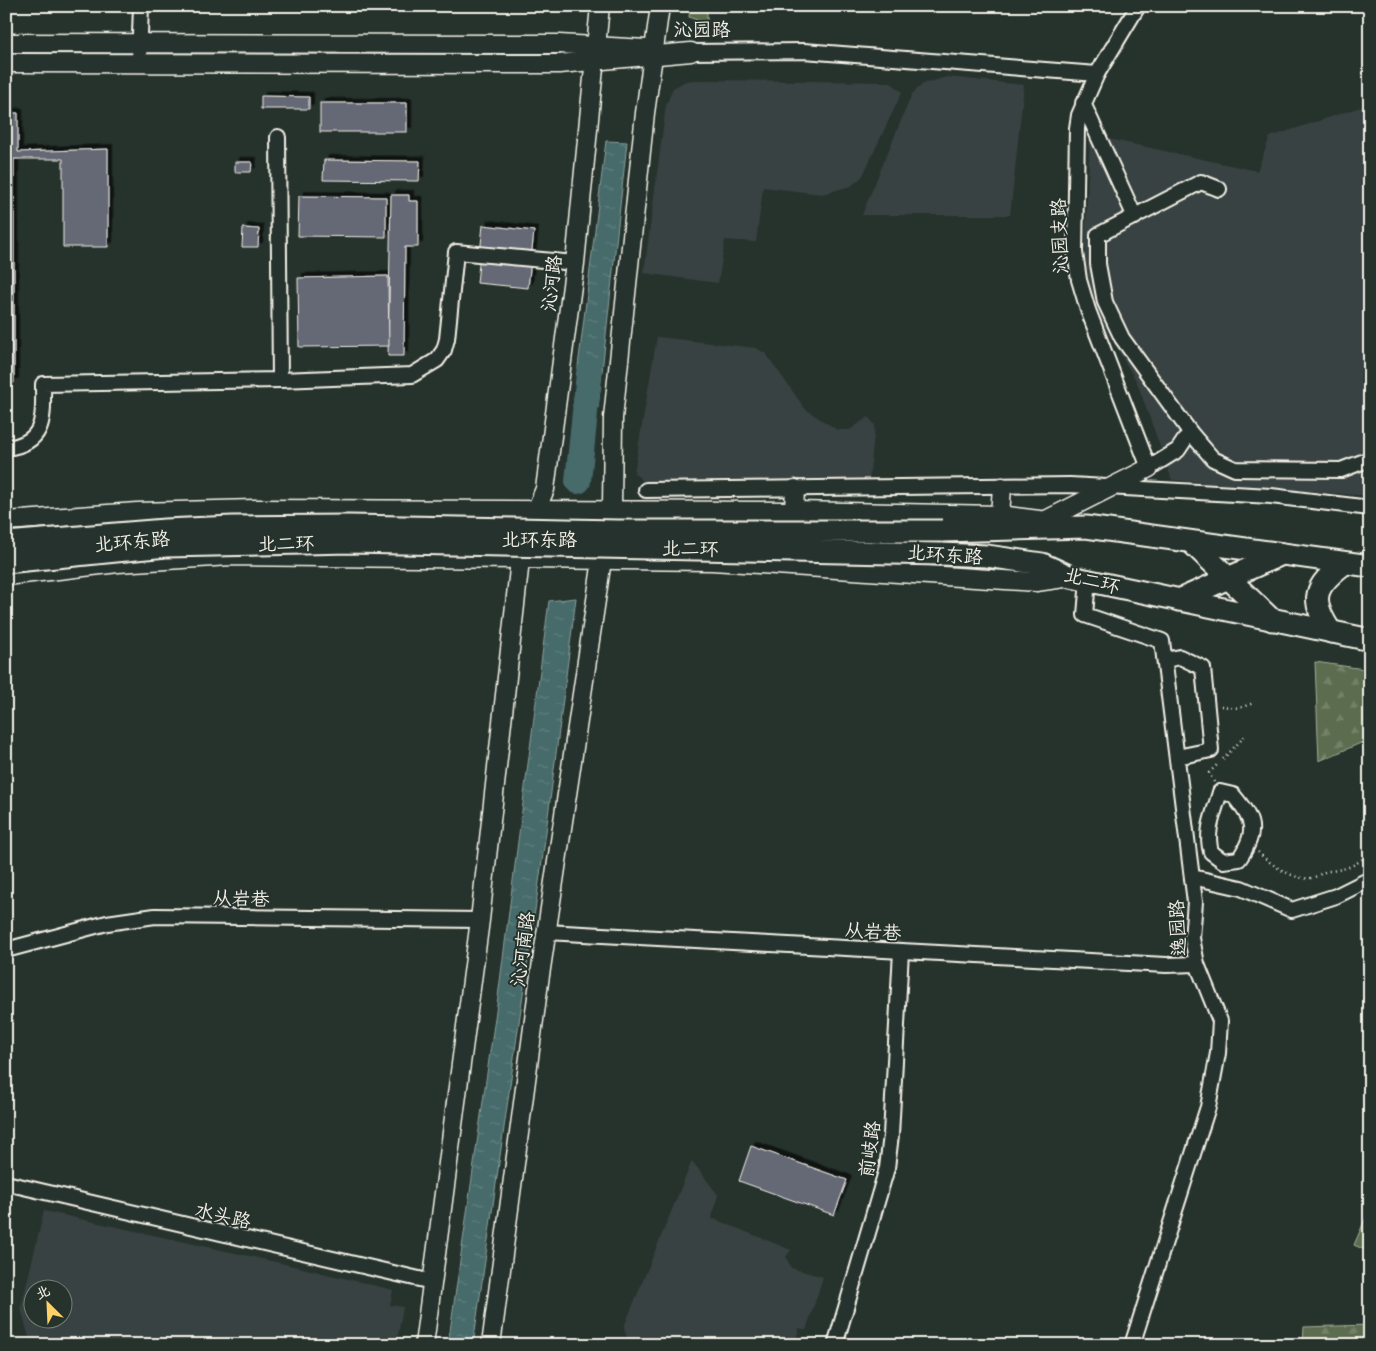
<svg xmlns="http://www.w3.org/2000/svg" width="1376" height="1351" font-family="Itim,'LXGW WenKai TC',sans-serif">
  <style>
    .built { fill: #394343; fill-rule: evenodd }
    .forest { fill: url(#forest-firs); stroke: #a8ae9c }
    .pitch { fill: #5b6c4f; stroke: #a8ae9c }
    .water { fill: url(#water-ripples); stroke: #8ca09d }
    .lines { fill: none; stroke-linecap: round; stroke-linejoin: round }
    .river { stroke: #466a6b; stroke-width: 26 }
    .building { fill: #656875; stroke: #f4f1e8; filter: url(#shadow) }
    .minor-casing { stroke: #f4f1e8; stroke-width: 18 }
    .major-casing { stroke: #f4f1e8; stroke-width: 21 }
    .highway-casing { stroke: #f4f1e8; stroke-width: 25 }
    .path { stroke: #f4f1e8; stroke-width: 2.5; stroke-dasharray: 1 4; stroke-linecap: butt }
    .minor { stroke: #26332d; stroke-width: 14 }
    .major { stroke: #26332d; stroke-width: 18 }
    .highway { stroke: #26332d; stroke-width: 21 }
    .highway-bridge-casing { stroke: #f4f1e8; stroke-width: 25; stroke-linecap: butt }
    .highway-bridge { stroke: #26332d; stroke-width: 21 }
    .labels { text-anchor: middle; stroke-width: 4; stroke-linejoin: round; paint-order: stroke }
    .street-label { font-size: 19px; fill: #f4f1e8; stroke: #26332d }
  </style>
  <defs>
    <pattern id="forest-firs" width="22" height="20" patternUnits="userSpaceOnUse" patternTransform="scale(1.25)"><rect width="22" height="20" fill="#5b6c4f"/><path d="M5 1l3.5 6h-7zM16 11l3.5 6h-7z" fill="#738168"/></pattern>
    <pattern id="water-ripples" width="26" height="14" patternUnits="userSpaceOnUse" patternTransform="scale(1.25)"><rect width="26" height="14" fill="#466a6b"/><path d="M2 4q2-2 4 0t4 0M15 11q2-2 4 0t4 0" fill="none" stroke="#618080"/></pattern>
    <filter id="shadow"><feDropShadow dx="4.5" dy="-4.5" stdDeviation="0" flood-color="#0009"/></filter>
  </defs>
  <rect width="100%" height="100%" fill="#26332d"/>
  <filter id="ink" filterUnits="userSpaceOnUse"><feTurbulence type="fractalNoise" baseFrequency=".02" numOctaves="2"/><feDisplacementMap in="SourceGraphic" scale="10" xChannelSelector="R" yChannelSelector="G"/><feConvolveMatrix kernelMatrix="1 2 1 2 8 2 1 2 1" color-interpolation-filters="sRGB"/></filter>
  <g filter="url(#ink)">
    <g class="built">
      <polygon points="947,77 1024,85 1010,215 862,215 912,94 923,84"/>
      <polygon points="696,80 890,82 902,92 862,177 851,186 822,194 763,187 756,242 725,240 718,283 644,273 666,106 673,88 686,81"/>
      <polygon points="1370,104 1370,496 1172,480 1137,382 1103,325 1087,283 1085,248 1090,135 1257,171 1270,137"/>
      <polygon points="657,337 756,348 766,354 805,409 837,430 850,430 868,417 875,425 869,480 643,481 634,473"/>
      <polygon points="692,1161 718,1195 711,1218 791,1250 786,1257 791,1268 823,1277 806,1330 799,1328 795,1345 629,1345 624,1327"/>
      <path d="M44 1211 289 1265 393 1290 390 1305 403 1307 396 1345H31L21 1308ZM62 1288V1318H32V1288Z"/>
    </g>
    <g class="forest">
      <polygon points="1370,641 1370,739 1319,761 1315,662 1364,669"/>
      <polygon points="1370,1208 1370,1252 1354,1245"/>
      <polygon points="1370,1325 1370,1345 1303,1345 1304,1327"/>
    </g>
    <polygon class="pitch" points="690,6 707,6 707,24 689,17"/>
    <g class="water">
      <polygon points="606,141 627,142 598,408 573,407"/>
      <polygon points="576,598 544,847 473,1345 448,1345 498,997 549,601"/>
    </g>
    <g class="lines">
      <polyline class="river" points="578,481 589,373"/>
    </g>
    <g class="building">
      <polygon points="261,96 309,97 309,109 261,109"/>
      <rect x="320" y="103" width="87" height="29"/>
      <polygon points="6,113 18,113 18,152 108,149 108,247 63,247 63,159 14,159 14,383 6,383"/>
      <polygon points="324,160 420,161 419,181 323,180"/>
      <polygon points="235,162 252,162 251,172 235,172"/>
      <polygon points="391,195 409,195 409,201 418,201 418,247 405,247 404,356 388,356"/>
      <polygon points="299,196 386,197 386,237 298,236"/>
      <polygon points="483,225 534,231 528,288 477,283"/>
      <polygon points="243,228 259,229 258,247 242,247"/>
      <polygon points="388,276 389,346 299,347 298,278"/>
      <polygon points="751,1146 847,1180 834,1215 739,1181"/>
    </g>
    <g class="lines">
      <g class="minor-casing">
        <g id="minor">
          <polyline points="1138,6 1097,74 1079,115 1077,128 1075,252 1079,280 1088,310 1149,468 1178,450 1190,432"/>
          <polyline points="691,52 804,51 1097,74"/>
          <polyline points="139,62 141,6"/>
          <polyline points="1083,103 1135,217"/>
          <polyline points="1219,189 1201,182 1098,235 1098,264 1105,302 1122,338 1190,432 1213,459 1235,469 1341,470 1370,459"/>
          <polyline points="280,380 412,375 437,360 444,350 447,339 456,252 575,263"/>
          <path d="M6 448C47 443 43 416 43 384L280 380 278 137"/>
          <polyline points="646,490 1070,485 1271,496 1370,508"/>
          <polyline points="1088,580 1085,615 1162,641 1195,902 1192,938 1197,964 1220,1021 1218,1053 1208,1107 1132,1345"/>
          <polyline points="1166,660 1180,657 1203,668 1211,750 1177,757"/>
          <path d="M1220 792 1233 795C1254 820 1258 831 1239 859L1223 861 1211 852C1205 830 1214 814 1220 792Z"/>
          <polyline points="1192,877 1241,888 1292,910 1336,896 1370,879"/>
          <polyline points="546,932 1166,965 1197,964"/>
          <polyline points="6,950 107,923 155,916 480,920"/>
          <polyline points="6,1183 432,1282"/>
          <polyline points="835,1345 887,1168 891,1135 901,951"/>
        </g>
      </g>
      <g class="major-casing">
        <g id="major">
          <polyline points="6,43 559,44 646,49"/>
          <polyline points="6,63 559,64 691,52"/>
          <polyline points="794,511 795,489"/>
          <polyline points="1000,515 1002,487"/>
          <polyline points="6,521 137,512 255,509 794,511 1000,515 1047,521"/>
          <polyline points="1044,521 1149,468"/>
          <polyline points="6,576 118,563 230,556 712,561 1036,582 1071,577"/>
          <polyline points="424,1345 480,920 520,560 524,539 545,489 575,263 600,6"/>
          <polyline points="491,1345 539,982 602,560 612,509 613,418 645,113 660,6"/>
        </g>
      </g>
      <g class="highway-casing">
        <g id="highway">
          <polyline points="942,531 1086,527 1370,566"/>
          <polyline points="1191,542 1272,620"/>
          <polyline points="941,554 987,556 1042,564 1071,577 1366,639"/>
          <polyline points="1179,600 1282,554"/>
          <path d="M1331 632C1309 599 1314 586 1345 563"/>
        </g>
      </g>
      <g class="path">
        <polyline points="1221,706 1239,708 1254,703"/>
        <polyline points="1223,759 1246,735"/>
        <polyline points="1214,782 1209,773 1219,763"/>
        <path d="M1258 852C1270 864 1294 881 1311 878 1318 877 1323 871 1329 871 1345 870 1358 865 1370 852"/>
      </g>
      <use href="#minor" class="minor"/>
      <use href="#major" class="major"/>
      <use href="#highway" class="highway"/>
      <g class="highway-bridge-casing">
        <g id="highway-bridge">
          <polyline points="6,543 165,530 233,527 349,526 618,531 942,531"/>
          <polyline points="6,562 166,546 350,542 941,554"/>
        </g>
      </g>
      <use href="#highway-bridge" class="highway-bridge"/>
    </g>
  </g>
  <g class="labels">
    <g class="street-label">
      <text x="702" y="36">沁园路</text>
      <text transform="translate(1059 236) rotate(-92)" y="7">沁园支路</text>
      <text transform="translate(551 283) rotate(-83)" y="7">沁河路</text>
      <text x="539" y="546">北环东路</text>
      <text transform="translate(132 541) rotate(-5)" y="7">北环东路</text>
      <text transform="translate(286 543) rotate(-1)" y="7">北二环</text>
      <text transform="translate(690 548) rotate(1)" y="7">北二环</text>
      <text transform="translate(945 554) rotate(4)" y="7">北环东路</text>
      <text transform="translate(1092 580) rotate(14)" y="7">北二环</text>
      <text transform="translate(241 898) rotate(1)" y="7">从岩巷</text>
      <text transform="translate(1177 928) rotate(-93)" y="7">逸园路</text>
      <text transform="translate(873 931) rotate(3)" y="7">从岩巷</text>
      <text transform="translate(522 949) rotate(-82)" y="7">沁河南路</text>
      <text transform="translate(869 1149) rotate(-82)" y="7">前岐路</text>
      <text transform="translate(223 1215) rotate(13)" y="7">水头路</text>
    </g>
  </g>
  <rect width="1376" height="1351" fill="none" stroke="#26332d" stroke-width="25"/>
  <rect x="12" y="12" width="1351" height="1326" fill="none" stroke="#f4f1e8" stroke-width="2" filter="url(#ink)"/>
  <g transform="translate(48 1304) rotate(336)"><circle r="24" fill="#26332d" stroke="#787f78"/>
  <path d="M0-4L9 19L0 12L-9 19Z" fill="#ffd166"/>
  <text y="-8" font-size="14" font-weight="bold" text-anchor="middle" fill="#f4f1e8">北</text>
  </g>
</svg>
